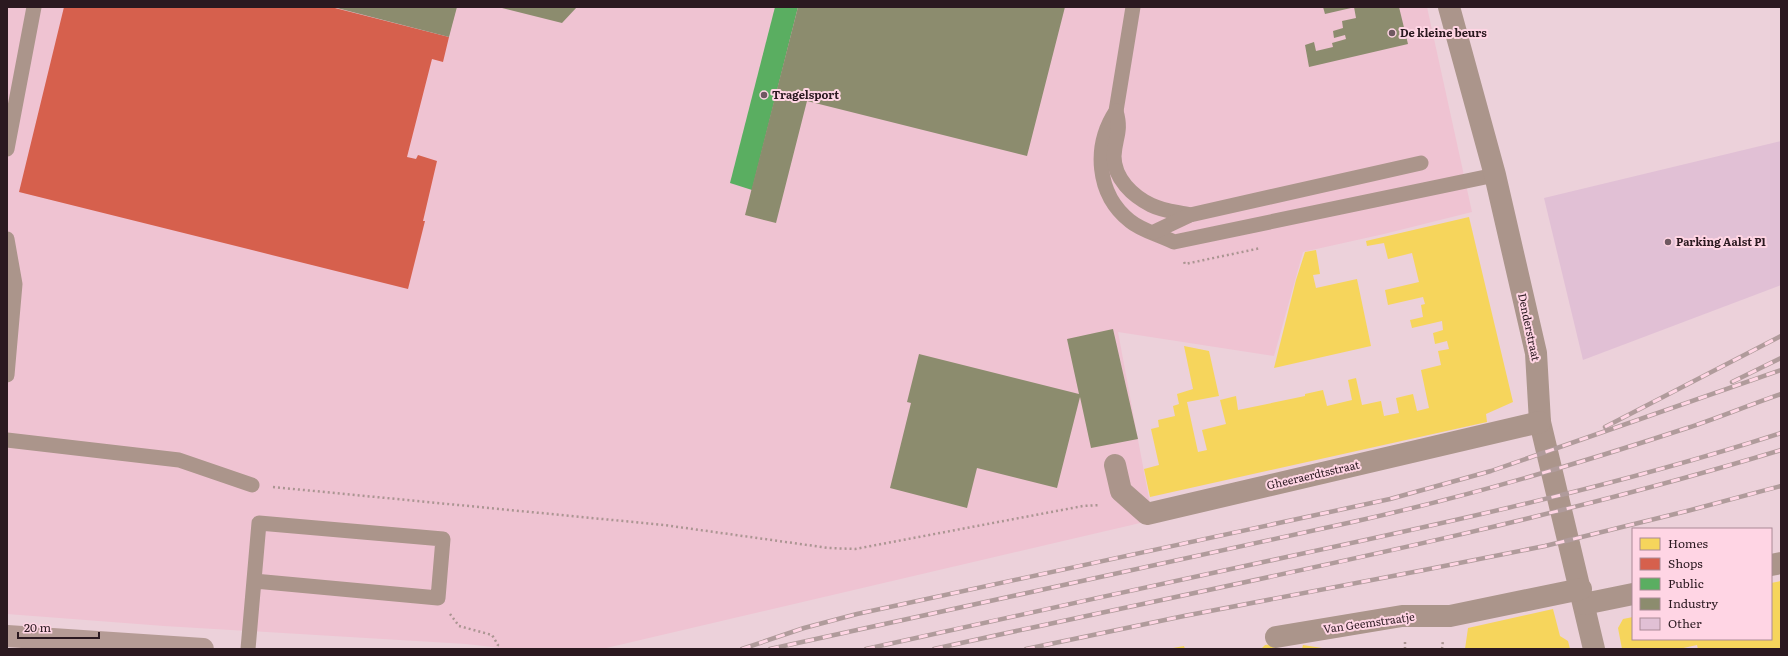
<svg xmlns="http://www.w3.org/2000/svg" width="1788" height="656" font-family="Literata,serif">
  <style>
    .built { fill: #efc3d2 }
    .homes { fill: #f6d55c }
    .shops { fill: #d6604d }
    .public { fill: #5aae61 }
    .industry { fill: #8c8c6e }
    .building { fill: #e1c0d5 }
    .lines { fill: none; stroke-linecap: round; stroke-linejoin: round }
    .path { stroke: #ab9592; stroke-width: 2.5; stroke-dasharray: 2 3; stroke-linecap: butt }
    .lane { stroke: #ab958b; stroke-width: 15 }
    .street { stroke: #ab958b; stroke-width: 22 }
    .secondary { stroke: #b59b95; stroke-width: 22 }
    .rail-casing { stroke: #b09b9b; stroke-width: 4.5 }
    .rail { stroke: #ffd5e4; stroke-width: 3; stroke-dasharray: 9; stroke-linecap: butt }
    .poi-dot { fill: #6f5961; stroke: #ffd5e4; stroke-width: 1.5 }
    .labels { text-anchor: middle; stroke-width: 4; stroke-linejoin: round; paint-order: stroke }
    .poi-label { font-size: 11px; font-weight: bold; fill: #2b1920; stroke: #ffd5e4; text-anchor: start }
    .street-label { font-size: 11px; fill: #2b1920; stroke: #ffd5e4 }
  </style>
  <rect width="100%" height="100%" fill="#ecd1da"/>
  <polygon class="built" points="7,7 1427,7 1472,212 1384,234 1303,252 1274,356 1118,332 1153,520 602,649 511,649 466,644 164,626 7,614"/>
  <g class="homes">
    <polygon points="1469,217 1513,402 1486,414 1487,422 1150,497 1144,469 1159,465 1151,429 1159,427 1158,420 1175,416 1173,406 1179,404 1177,394 1193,389 1184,346 1209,351 1219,396 1187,402 1198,452 1207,450 1202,430 1226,424 1220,400 1236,396 1238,410 1305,396 1305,394 1323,390 1327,406 1352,400 1348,380 1356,378 1362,405 1381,401 1384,416 1399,413 1396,398 1413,394 1417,411 1429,408 1421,370 1441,365 1438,351 1449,349 1447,341 1435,344 1433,333 1443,330 1442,321 1412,328 1410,320 1423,317 1421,305 1425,304 1423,297 1388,305 1385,290 1419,282 1412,253 1388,259 1384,243 1367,246 1366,241"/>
    <polygon points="1316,250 1320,274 1313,275 1316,288 1357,279 1371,346 1274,368 1296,280 1305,252"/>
    <polygon points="1781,581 1781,649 1698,649 1697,645 1679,649 1622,649 1618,628 1623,619 1633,617 1633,639 1771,639 1771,583"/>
    <polygon points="1553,609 1560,636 1568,641 1570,649 1465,649 1468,628"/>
    <polygon points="1276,644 1276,649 1261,649 1265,645"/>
    <polygon points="1303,645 1322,648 1322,649 1302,649"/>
    <polygon points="1184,646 1185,649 1173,649 1173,648"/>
  </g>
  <polygon class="shops" points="64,7 331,7 449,37 443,62 432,59 407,157 416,159 418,155 437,161 423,221 425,221 408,289 19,192"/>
  <polygon class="public" points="775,7 798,7 752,190 730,183"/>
  <g class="industry">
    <polygon points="333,7 457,7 449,37"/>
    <polygon points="498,7 577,7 562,23"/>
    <polygon points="798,7 1065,7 1027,156 807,101 776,223 745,215"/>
    <polygon points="1323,7 1351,7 1351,8 1325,14"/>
    <polygon points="1354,7 1399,7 1408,44 1309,67 1305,45 1314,42 1316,51 1333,47 1332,43 1346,39 1345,35 1334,38 1333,31 1343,28 1342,21 1356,18"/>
    <polygon points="1113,329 1138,439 1091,448 1080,397 1057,488 977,468 967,508 890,488 911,403 907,402 919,354 1079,394 1067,339"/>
  </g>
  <polygon class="building" points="1781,141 1781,285 1583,360 1544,198"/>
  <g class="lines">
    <g class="path">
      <polyline points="1184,262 1185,264 1261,248"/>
      <polyline points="273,487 664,525 829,548 855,549 1083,506 1100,505"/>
      <polyline points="450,614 459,626 492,635 498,645 496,649"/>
      <polyline points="1405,642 1405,649"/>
      <polyline points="1442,649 1443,640"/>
    </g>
    <g class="lane">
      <path d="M1133 7 1116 111C1093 146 1096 194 1130 221 1142 231 1160 235 1174 242L1495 175"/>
      <path d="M1116 111C1122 132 1115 137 1114 156 1114 179 1133 196 1151 205 1163 211 1177 212 1190 215"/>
      <polyline points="7,149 34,7"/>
      <polyline points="1154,232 1190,215 1421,163"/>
      <polyline points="7,239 15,284 7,375"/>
      <polyline points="7,440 179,460 252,485"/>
      <polyline points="248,649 259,523 443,539 438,598 254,581"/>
    </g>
    <g class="street">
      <polyline points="1449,7 1495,175 1536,353 1540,422 1594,649"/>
      <polyline points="1115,465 1121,491 1147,514 1540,422"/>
      <polyline points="1771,565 1781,563"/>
      <polyline points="1584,604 1633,594"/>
      <polyline points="1276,637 1402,616 1450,616 1581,589"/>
    </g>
    <polyline class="secondary" points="7,636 203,649"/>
    <g class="rail-casing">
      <g id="rail">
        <polyline points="1732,382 1781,358"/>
        <polyline points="1605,427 1781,336"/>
        <polyline points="742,649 804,628 857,614 1390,499 1491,471 1781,370"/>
        <path d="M770 649 1357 521C1469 496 1578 464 1687 428 1718 418 1749 405 1781 394"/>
        <path d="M866 649C1005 618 1143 588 1282 558 1450 522 1617 486 1781 433"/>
        <path d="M934 649C1217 586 1503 534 1781 450"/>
        <polyline points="1026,649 1184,616 1419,571 1545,546 1691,510 1781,486"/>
      </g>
    </g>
    <use href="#rail" class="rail"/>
  </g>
  <g class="poi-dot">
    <circle cx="1392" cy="33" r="4"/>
    <circle cx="764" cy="95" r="4"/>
    <circle cx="1668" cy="242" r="4"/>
  </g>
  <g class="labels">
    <g class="poi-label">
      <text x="1400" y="37">De kleine beurs</text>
      <text x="772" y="99">Tragelsport</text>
      <text x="1676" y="246">Parking Aalst P1</text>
    </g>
    <g class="street-label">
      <text transform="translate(1529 327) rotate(78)" y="4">Denderstraat</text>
      <text transform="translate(1313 475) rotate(-13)" y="4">Gheeraerdtsstraat</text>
      <text transform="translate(1369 623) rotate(-8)" y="4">Van Geemstraatje</text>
    </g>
  </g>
  <rect width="1788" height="656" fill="none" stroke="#2b1920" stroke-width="16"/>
  <rect x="1632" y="528" width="140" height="112" fill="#ffd5e4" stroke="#aa8a96"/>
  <rect x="1640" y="538" width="20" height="12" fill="#f6d55c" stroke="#aa8a96"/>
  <text x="1668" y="548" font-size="12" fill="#2b1920">Homes</text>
  <rect x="1640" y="558" width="20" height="12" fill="#d6604d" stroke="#aa8a96"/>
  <text x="1668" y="568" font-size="12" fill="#2b1920">Shops</text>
  <rect x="1640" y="578" width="20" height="12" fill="#5aae61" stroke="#aa8a96"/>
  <text x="1668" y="588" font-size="12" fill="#2b1920">Public</text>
  <rect x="1640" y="598" width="20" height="12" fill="#8c8c6e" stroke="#aa8a96"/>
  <text x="1668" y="608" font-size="12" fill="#2b1920">Industry</text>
  <rect x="1640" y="618" width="20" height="12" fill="#e1c0d5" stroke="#aa8a96"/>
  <text x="1668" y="628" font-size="12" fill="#2b1920">Other</text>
  <path d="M18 632v6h81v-6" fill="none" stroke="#2b1920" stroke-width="2"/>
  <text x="24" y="632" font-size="12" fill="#2b1920" stroke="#ffd5e4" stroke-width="3" paint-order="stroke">20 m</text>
</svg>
